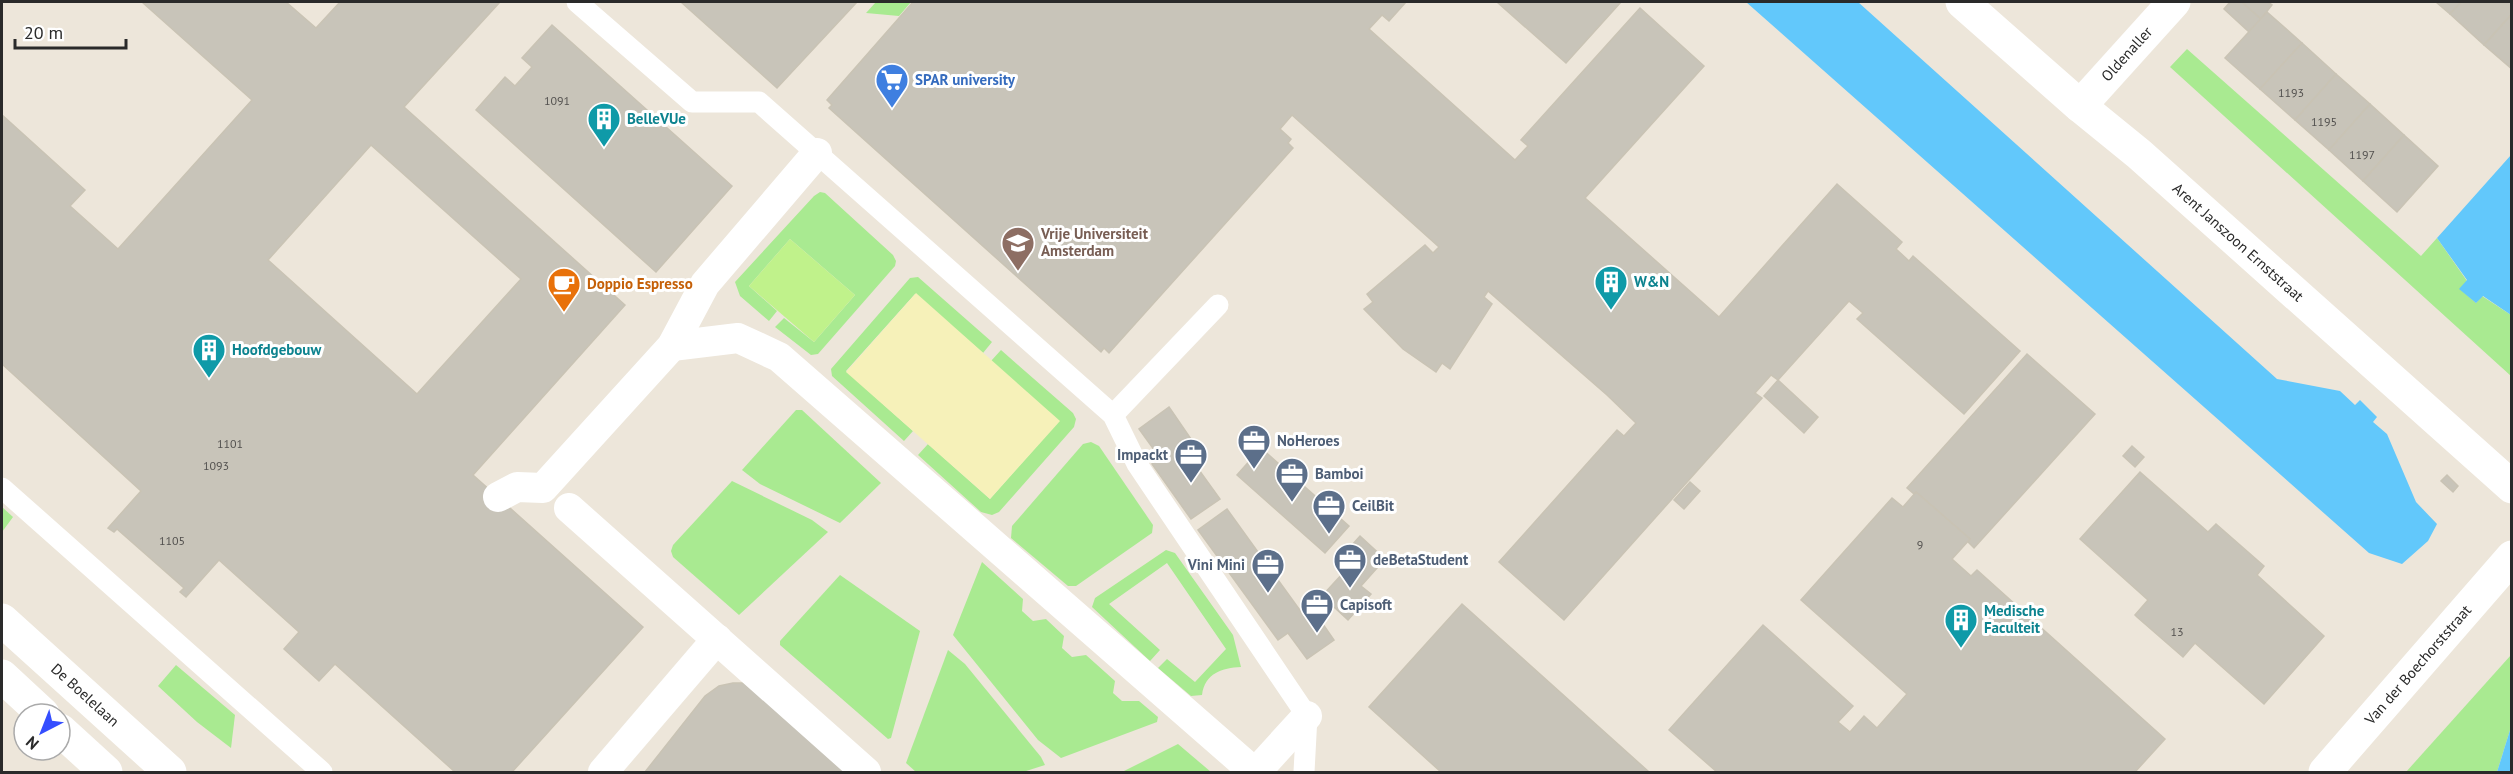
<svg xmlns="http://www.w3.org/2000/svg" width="2513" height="774" font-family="'PT Sans',sans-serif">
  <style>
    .green { fill: #a9ea91 }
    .sand { fill: #f6f1b9 }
    .pitch { fill: #c0f28b }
    .water { fill: #62c8fb }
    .building { fill: #c8c4b9; stroke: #c9c3b4; stroke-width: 1.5; fill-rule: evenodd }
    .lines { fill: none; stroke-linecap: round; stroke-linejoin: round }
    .service { stroke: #fff; stroke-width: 21 }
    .pedestrian { stroke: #fff; stroke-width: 30 }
    .minor { stroke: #fff; stroke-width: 33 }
    .tertiary { stroke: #fff; stroke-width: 33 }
    .secondary { stroke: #fff; stroke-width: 33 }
    .labels { text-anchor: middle; stroke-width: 6; stroke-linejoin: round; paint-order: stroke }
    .number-label { font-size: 12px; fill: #52504e }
    .street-label { font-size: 15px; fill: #2a2a2a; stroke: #fff }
    .shop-label { font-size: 15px; font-weight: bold; fill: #366cbe; stroke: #fff; text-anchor: start }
    .culture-label { font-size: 15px; font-weight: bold; fill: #0d838f; stroke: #fff; text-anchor: start }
    .education-label { font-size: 15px; font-weight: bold; fill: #785e54; stroke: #fff; text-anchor: start }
    .food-label { font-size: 15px; font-weight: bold; fill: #c56008; stroke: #fff; text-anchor: start }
    .service-label { font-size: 15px; font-weight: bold; fill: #4e5e75; stroke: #fff; text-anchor: start }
  </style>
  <rect width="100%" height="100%" fill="#ede6da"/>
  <g class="green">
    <polygon points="876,2 911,2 899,16 866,13"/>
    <polygon points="2187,49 2421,256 2437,238 2467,281 2460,289 2476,303 2482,296 2511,315 2511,376 2170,67"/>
    <polygon points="820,192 825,193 893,255 896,261 895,266 818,354 811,355 775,327 784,318 814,342 855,295 790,239 749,286 777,311 769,321 740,296 735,282 814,196"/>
    <polygon points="918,277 992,342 983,353 915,294 846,371 913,431 904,441 832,376 831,369 910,278"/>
    <polygon points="1001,350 1073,413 1076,419 1074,427 999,512 992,515 981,512 918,455 928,444 990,499 1059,421 991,361"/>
    <polygon points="796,410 802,410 881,483 840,523 760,484 742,470"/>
    <polygon points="1091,442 1099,446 1153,525 1152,533 1076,586 1068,586 1011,538 1012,526 1083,444"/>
    <polygon points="732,481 812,520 828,532 739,615 673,557 671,551 673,545"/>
    <polygon points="2,507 13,517 2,532"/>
    <path d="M1166 550 1175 553 1233 635 1241 667C1222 668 1205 673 1202 695L1191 696 1158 668 1167 659 1195 682 1226 649 1167 563 1109 604 1160 650 1150 661 1092 607 1095 598Z"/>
    <polygon points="982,562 1023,599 1022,611 1033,621 1046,619 1064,636 1062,648 1072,657 1086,655 1115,681 1113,693 1122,701 1139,701 1158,717 1157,722 1061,758 1038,740 953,635"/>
    <polygon points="840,575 920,631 891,738 888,739 780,645 780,641"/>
    <polygon points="948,650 965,664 1041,757 1045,765 1023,772 916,772 906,763"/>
    <polygon points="2511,655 2511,727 2497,772 2406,772"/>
    <polygon points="176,665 235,715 231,748 197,722 158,686"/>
    <polygon points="1178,744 1211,772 1122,772"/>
  </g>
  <polygon class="sand" points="916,293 1060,421 990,499 846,372"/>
  <polygon class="pitch" points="790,239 855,295 814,342 749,286"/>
  <g class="water">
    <polygon points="1746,2 1858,2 2277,379 2340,391 2355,405 2360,400 2377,417 2373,422 2387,434 2416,502 2437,524 2428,541 2402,564 2369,553"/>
    <polygon points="2511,155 2511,315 2483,296 2476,303 2459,289 2467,280 2437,238"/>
    <polygon points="2511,727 2511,772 2497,772"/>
  </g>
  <g class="building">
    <path d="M142 2H286L316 28 340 2H500L404 107 625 305 473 475 643 627 512 772H455L335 664 319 681 284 649 299 632 219 560 186 597 180 592 184 588 117 529 114 532 108 528 141 491 2 364V115L85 190 70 206 118 249 252 100ZM371 145 521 279 417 394 268 260Z"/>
    <polygon points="681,2 857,2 777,88"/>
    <polygon points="913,2 1406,2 1389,21 1382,15 1369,29 1515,160 1528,146 1521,140 1640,8 1704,66 1585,198 1719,317 1837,184 1902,242 1896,249 1909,261 1913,256 2020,351 1964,414 1857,319 1863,313 1849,301 1778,380 1771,375 1755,393 1762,398 1564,620 1499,562 1617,430 1624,436 1636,423 1607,395 1488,291 1484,297 1492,304 1450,369 1442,363 1436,372 1403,349 1364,309 1373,302 1367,294 1425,245 1433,253 1439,247 1292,115 1280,129 1291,139 1288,143 1293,148 1109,353 1104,348 1101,352 829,108 832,105 827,100"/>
    <polygon points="1497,2 1621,2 1566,63"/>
    <polygon points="2230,2 2242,2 2261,19 2249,32 2224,9"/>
    <polygon points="2242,2 2268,2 2272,5 2261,19"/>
    <polygon points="2436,2 2461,2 2450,14"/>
    <polygon points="2461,2 2512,2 2512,14 2484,45 2450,14"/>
    <polygon points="2267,12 2302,43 2260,89 2225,58"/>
    <polygon points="2512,14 2512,69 2484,45"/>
    <polygon points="552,25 732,186 656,272 476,110 505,77 515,86 532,67 522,58"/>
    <polygon points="2302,43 2336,74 2295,120 2260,89"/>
    <polygon points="2336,74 2370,104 2329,150 2295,120"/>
    <polygon points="2370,104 2404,135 2363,181 2329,150"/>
    <polygon points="2404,135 2438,166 2397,212 2363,181"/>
    <polygon points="2027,354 2095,414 1974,548 1968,542 1970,539 1916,492 1914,494 1907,488"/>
    <polygon points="1778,380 1818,417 1804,433 1764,396"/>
    <polygon points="1169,407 1191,439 1181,445 1220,499 1191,519 1152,464 1160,458 1139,429"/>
    <polygon points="2132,446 2144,457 2135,467 2123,456"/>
    <polygon points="1261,448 1349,526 1325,553 1237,475"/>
    <polygon points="2140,472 2208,532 2216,524 2264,566 2257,575 2324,636 2264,704 2195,643 2183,657 2137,617 2135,615 2148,600 2080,539"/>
    <polygon points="2447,475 2458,486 2453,492 2441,481"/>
    <polygon points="1690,482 1700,491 1684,509 1674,500"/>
    <polygon points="1916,492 1970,539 1952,559 1971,576 1977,570 2165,739 2135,772 1717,772 1669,730 1763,625 1853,706 1838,722 1850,732 1864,716 1877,728 1907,694 1801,600 1892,498 1903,507"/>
    <polygon points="1227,509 1307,620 1316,614 1334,640 1307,659 1288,633 1278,640 1198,530"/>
    <polygon points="1360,536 1385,559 1361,586 1371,594 1348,620 1322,596 1344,572 1335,564"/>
    <polygon points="1462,604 1649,772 1441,772 1369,707"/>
    <polygon points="733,683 744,683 853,772 645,772 705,696 719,686"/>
  </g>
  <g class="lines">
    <g class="service">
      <polyline points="577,2 692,102 759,102 1113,415 1137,464 1307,716 1304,772"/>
      <polyline points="1113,415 1218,305"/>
      <polyline points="2,488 322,772"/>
    </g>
    <g class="pedestrian">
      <polyline points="672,346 738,338 779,357 1254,772"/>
      <polyline points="498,497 517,487 543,488 672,346 705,284 817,153"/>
      <polyline points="569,508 866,772"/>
      <polyline points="603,772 717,639"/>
      <polyline points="1256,772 1307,716"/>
    </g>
    <g class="minor">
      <path id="s1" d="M1962 2 2080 106 2139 154 2512 487"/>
      <path id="s2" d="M2080 106 2174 2"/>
    </g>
    <path class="tertiary" id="s3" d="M2325 772 2512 557"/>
    <g class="secondary">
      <path id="s4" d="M2 620 170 772"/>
      <polyline points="2,676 43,714"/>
      <polyline points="60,730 106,772"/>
    </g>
  </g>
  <defs>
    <g id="supermarket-pin" transform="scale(1.725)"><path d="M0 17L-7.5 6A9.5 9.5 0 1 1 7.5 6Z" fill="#3f7fe0" stroke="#fff"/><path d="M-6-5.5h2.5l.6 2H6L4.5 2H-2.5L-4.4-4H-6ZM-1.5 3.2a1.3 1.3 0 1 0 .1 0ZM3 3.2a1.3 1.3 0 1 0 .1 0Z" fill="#fff"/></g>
    <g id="building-pin" transform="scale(1.725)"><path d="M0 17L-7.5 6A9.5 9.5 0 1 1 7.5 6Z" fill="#0f9aa8" stroke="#fff"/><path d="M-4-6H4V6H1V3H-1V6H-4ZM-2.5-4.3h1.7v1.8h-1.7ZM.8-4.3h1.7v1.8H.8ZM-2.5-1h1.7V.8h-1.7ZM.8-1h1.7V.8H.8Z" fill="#fff"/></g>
    <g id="university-pin" transform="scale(1.725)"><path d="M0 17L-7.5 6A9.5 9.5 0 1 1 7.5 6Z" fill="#8d6e63" stroke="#fff"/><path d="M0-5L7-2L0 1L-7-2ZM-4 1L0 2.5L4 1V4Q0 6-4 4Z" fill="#fff"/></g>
    <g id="cafe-pin" transform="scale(1.725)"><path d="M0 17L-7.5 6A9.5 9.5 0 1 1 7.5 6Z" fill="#e8710a" stroke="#fff"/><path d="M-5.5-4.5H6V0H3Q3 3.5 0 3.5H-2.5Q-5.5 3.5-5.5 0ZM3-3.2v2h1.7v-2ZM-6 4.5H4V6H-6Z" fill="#fff"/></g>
    <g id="office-pin" transform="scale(1.725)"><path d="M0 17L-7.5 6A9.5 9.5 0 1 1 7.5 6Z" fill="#5c6f8a" stroke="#fff"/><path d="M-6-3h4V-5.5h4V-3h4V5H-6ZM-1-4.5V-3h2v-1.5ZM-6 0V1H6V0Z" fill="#fff"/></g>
  </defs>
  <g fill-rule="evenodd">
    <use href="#supermarket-pin" x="892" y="80"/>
    <use href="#building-pin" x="604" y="119"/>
    <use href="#university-pin" x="1018" y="243"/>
    <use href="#building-pin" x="1611" y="282"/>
    <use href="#cafe-pin" x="564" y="284"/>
    <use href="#building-pin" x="209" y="350"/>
    <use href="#office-pin" x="1254" y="441"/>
    <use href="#office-pin" x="1191" y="455"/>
    <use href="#office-pin" x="1292" y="474"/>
    <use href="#office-pin" x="1329" y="506"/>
    <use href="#office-pin" x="1350" y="560"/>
    <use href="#office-pin" x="1268" y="565"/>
    <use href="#office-pin" x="1317" y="605"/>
    <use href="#building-pin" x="1961" y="620"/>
  </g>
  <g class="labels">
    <g class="number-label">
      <text x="2291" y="97">1193</text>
      <text x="557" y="105">1091</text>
      <text x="2324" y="126">1195</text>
      <text x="2362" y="159">1197</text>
      <text x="230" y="448">1101</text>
      <text x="216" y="470">1093</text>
      <text x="172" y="545">1105</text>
      <text x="1920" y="549">9</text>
      <text x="2177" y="636">13</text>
    </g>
    <g class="street-label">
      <text dy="5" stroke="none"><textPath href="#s2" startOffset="70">Oldenaller</textPath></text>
      <text dy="5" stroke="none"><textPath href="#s1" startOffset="366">Arent Janszoon Ernststraat</textPath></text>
      <text dy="5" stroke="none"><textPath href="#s3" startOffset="142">Van der Boechorststraat</textPath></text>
      <text dy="5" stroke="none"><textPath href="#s4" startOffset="112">De Boelelaan</textPath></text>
    </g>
    <g class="shop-label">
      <text x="915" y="85">SPAR university</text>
    </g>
    <g class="culture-label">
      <text x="627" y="124">BelleVUe</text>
      <text x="1634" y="287">W&amp;N</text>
      <text x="232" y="355">Hoofdgebouw</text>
      <text x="1984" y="616">Medische<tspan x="1984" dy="17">Faculteit</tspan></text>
    </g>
    <g class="education-label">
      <text x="1041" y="239">Vrije Universiteit<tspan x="1041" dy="17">Amsterdam</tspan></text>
    </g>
    <g class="food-label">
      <text x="587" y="289">Doppio Espresso</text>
    </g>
    <g class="service-label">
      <text x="1277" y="446">NoHeroes</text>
      <text x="1168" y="460" text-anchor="end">Impackt</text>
      <text x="1315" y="479">Bamboi</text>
      <text x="1352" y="511">CeilBit</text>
      <text x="1373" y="565">deBetaStudent</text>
      <text x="1245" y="570" text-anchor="end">Vini Mini</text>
      <text x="1340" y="610">Capisoft</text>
    </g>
  </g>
  <rect width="2513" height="774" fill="none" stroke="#2a2a2a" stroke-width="6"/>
  <g transform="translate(42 732) rotate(222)"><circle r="28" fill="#ffffff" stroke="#aaaaaa" stroke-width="1.5"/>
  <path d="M0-4.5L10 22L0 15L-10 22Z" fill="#354eff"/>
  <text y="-9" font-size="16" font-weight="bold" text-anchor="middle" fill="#2a2a2a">N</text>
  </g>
  <path d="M15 39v9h111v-9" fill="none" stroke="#2a2a2a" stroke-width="3"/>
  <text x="24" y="39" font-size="18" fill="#2a2a2a" stroke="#ffffff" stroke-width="4.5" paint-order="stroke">20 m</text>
</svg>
